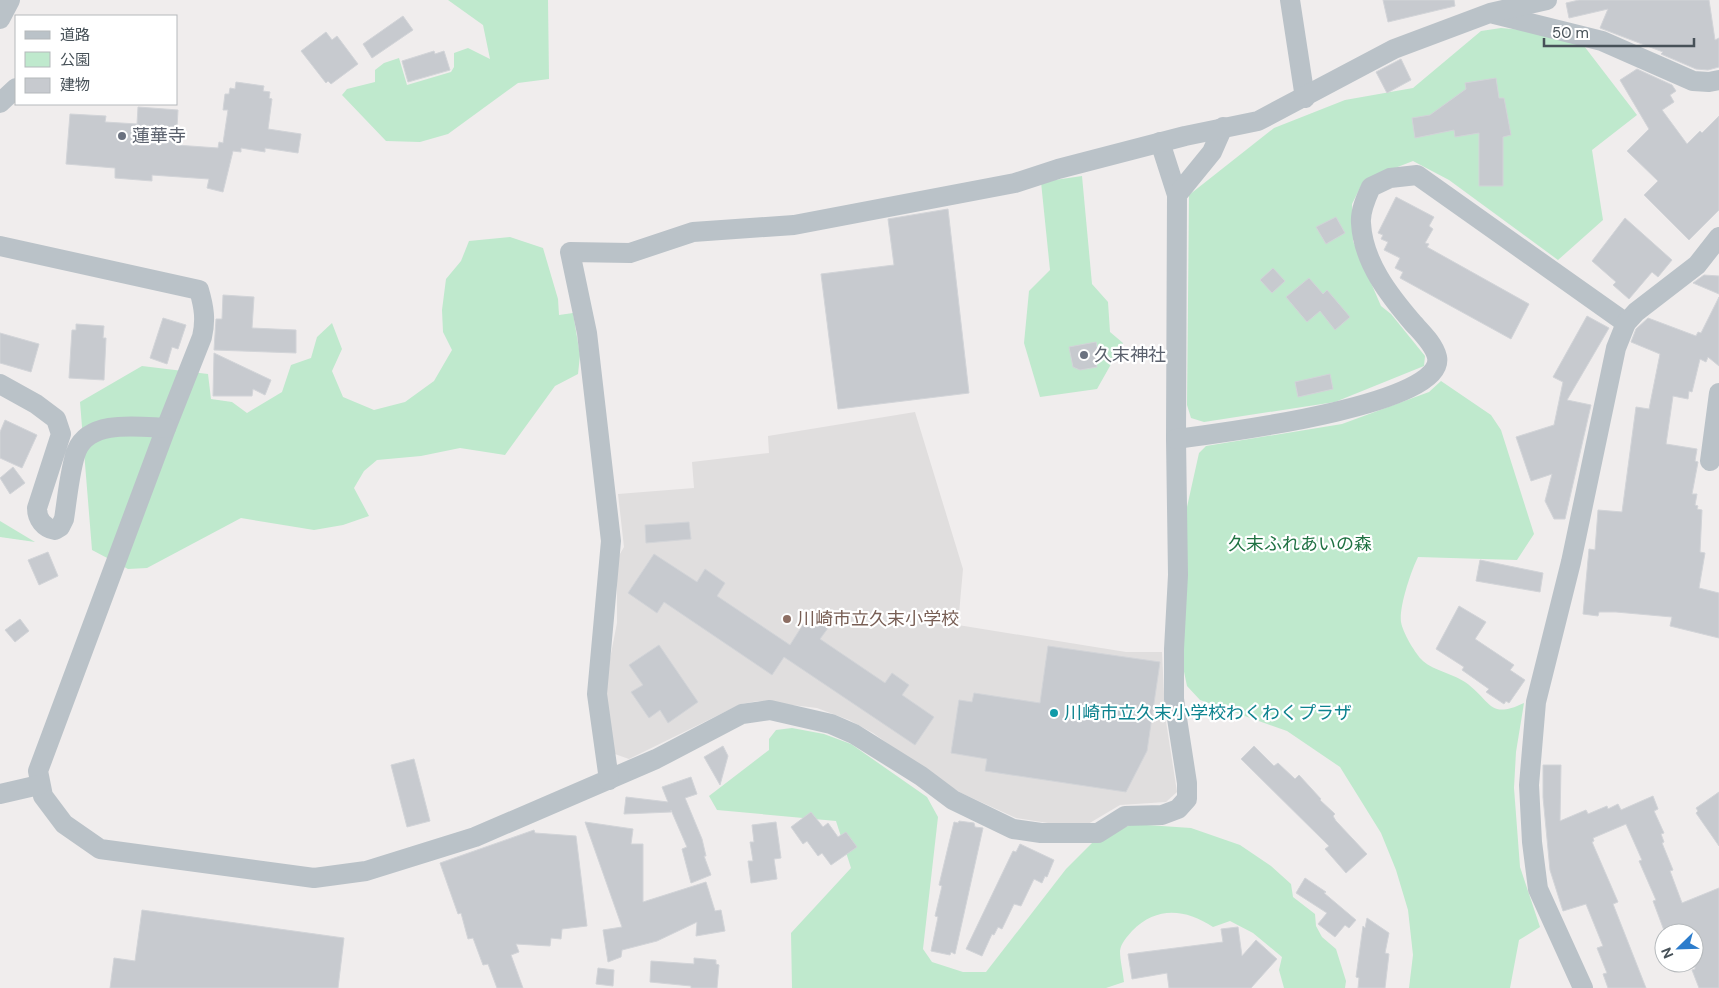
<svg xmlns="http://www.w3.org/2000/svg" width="1719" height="988" font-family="'DM Sans','Noto Sans JP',sans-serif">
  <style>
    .education { fill: #e0dede }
    .green { fill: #bfe9cd }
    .building { fill: #c7cacf; stroke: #d2d4d8 }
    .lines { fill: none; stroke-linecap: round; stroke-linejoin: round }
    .minor { stroke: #bac2c8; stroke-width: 20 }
    .worship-dot { fill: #6b7280; stroke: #fff; stroke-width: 2 }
    .education-dot { fill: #8d6e63; stroke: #fff; stroke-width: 2 }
    .culture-dot { fill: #0f9aa8; stroke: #fff; stroke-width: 2 }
    .labels { text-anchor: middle; stroke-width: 4.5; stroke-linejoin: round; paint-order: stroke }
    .worship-label { font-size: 18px; fill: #5b616d; stroke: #fff; text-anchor: start }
    .park-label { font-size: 18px; fill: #207243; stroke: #fff }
    .education-label { font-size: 18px; fill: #785e54; stroke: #fff; text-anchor: start }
    .culture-label { font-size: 18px; fill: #0d838f; stroke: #fff; text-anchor: start }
  </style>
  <rect width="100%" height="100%" fill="#f0eded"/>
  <polygon class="education" points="915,412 963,569 958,625 1126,652 1162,652 1165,715 1177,792 1166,802 1120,805 1088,824 1048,823 1016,818 961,793 933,776 873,733 849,720 817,708 758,701 741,704 629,759 612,753 606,707 607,674 617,623 617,559 624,547 618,494 694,488 692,462 769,453 768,436"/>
  <g class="green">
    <polygon points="448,0 548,0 549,79 518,83 448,134 420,142 386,141 342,95 347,89 375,82 375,70 384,63 399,58 407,85 451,72 454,67 454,53 468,48 490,59 483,25"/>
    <polygon points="1501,28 1533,31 1581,42 1637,115 1592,150 1603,220 1558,260 1449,180 1413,161 1364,180 1352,204 1353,241 1381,306 1391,314 1425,356 1424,366 1335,402 1204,422 1191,418 1187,405 1189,195 1274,128 1345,100 1413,88 1481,31"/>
    <polygon points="1082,176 1092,284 1108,302 1110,332 1123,343 1097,389 1040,397 1024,343 1029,291 1050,270 1041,182"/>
    <polygon points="510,237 543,248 558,299 559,315 573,313 580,355 578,374 555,386 505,455 460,448 421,456 377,460 364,471 354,488 369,516 343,525 314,530 241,518 147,568 128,569 92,550 80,402 142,366 208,374 211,399 232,402 247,413 282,392 291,365 311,358 317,337 332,323 342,349 332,371 343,397 374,410 405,402 434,381 452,350 443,332 442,310 446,279 461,261 469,241"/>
    <path d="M1441 381 1491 415 1501 430 1534 534 1517 560 1418 557C1411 571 1399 607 1401 622 1403 633 1414 651 1421 659 1431 670 1452 673 1465 682 1492 701 1488 720 1524 703L1516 752 1514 788 1520 867 1540 927 1519 940 1510 988H1409L1413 955 1408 910 1396 870 1381 833 1340 767 1287 731 1200 700 1187 686 1182 662 1187 507 1199 453 1206 446 1342 424 1429 392Z"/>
    <polygon points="0,521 35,542 0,537"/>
    <path d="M792 728 824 734 851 744 927 797 938 817 923 949 932 962 963 972H986L1066 869 1092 843 1132 824 1191 828 1240 845 1271 866 1291 884 1293 897 1315 914 1316 926 1322 937 1336 949 1346 981 1345 988H1284L1279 970 1282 957 1253 933 1230 921 1213 927C1185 909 1157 906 1132 931 1127 937 1121 943 1120 951 1120 960 1123 972 1124 982L1106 988H792L791 933 851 868 836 821 717 810 709 796 769 750V739L776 730Z"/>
  </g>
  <g class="building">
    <polygon points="1383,0 1454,0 1455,6 1388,22"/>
    <polygon points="1579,0 1709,0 1715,40 1719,38 1719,67 1708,70 1696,69 1661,54 1663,52 1600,28 1608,9 1569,18 1566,3"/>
    <polygon points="403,16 413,30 372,58 363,44"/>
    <polygon points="326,32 332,40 337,36 358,64 331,84 328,81 326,83 301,51"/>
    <polygon points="434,51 435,54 444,51 450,70 408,82 402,61"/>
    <polygon points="1401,59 1411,80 1387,93 1376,72"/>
    <polygon points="1637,69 1672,85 1676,91 1670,95 1674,102 1662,110 1687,144 1700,131 1702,133 1719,116 1719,210 1689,240 1644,195 1658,181 1627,151 1649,129 1620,80"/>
    <polygon points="1496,78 1499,98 1504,98 1511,135 1503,137 1503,186 1479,186 1479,133 1455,137 1454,130 1415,138 1412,118 1430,115 1466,89 1465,83"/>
    <polygon points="236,82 264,86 263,91 270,92 269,98 272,99 268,129 301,134 298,153 265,148 265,152 241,148 241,152 233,151 223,192 207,188 209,179 152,175 152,181 115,178 115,168 66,164 70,114 106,116 105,122 137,124 138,107 178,110 176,145 218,148 219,142 223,143 228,110 223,110 225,94 229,94 230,88 235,89"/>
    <polygon points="1396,197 1434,217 1429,226 1433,229 1425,243 1429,244 1427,247 1529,304 1511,339 1400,278 1403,272 1395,268 1400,258 1384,250 1388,242 1381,239 1383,235 1378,233"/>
    <polygon points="948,209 969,393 838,409 821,274 894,265 888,219"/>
    <polygon points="1336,217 1345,233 1326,244 1316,227"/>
    <polygon points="1625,218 1672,260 1658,277 1652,272 1629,299 1613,285 1616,282 1592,261"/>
    <polygon points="1273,268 1285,281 1272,293 1260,280"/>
    <polygon points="1704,275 1719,276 1719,294 1693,283"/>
    <polygon points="1309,278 1323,294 1327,290 1350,317 1335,330 1320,311 1307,322 1286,297"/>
    <polygon points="223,295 254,297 252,328 296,330 296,353 214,350 216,319 222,319"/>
    <polygon points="1719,297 1719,366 1708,357 1706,362 1700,359 1692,392 1689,391 1688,399 1673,396 1666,444 1697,449 1695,461 1698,462 1692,494 1697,494 1695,505 1698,506 1697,509 1702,510 1700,552 1705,553 1699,588 1719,593 1719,638 1670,626 1672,617 1616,612 1599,612 1598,616 1583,614 1589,549 1595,550 1598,510 1622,512 1636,407 1649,409 1660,354 1631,342 1636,329 1648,318 1696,336 1698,332 1701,333"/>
    <polygon points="1587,316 1609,328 1567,400 1591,405 1565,519 1554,519 1545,501 1552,474 1531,481 1516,437 1554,425 1563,382 1553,377"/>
    <polygon points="163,318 186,325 178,349 172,347 167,364 150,358"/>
    <polygon points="76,324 104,326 103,338 106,338 104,380 69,378 72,330 76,330"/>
    <polygon points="0,333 39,344 31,372 0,363"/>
    <polygon points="1096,342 1100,362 1096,363 1097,367 1080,370 1073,367 1069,347"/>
    <polygon points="214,353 271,380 265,395 253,389 252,396 213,396"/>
    <polygon points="1330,374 1333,389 1298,397 1295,382"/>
    <polygon points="5,420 37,435 22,468 0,458 0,432"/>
    <polygon points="13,467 25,483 10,494 0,478"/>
    <polygon points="689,522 691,539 646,543 645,525"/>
    <polygon points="48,552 58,576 39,585 28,560"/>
    <polygon points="654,554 697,582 705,569 725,583 717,596 790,645 809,615 828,628 820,639 885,683 892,673 909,685 902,695 934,717 915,745 784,657 772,675 664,602 657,613 628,593"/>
    <polygon points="1480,560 1543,573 1540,592 1476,581"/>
    <polygon points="1459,606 1486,622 1475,639 1514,665 1510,670 1525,680 1509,703 1506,701 1504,704 1486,692 1489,689 1462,670 1464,667 1436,649"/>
    <polygon points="20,619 29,631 15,642 5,630"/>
    <polygon points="659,645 698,702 668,723 660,710 649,718 631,692 643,685 629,665"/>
    <polygon points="1048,646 1160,662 1147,751 1126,792 985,771 987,759 951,753 959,700 972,702 974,693 1040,703"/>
    <polygon points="723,746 728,756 720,785 704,757"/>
    <polygon points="1254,746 1274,766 1278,763 1295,779 1299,775 1321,799 1320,800 1335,814 1333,816 1336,821 1367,854 1346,873 1325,849 1329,846 1241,759"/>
    <polygon points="414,759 430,821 407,827 391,765"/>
    <polygon points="1543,765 1561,765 1560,821 1586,810 1588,814 1607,806 1608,809 1618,804 1621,810 1653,796 1658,809 1654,811 1664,833 1661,834 1664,842 1662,843 1673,870 1670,871 1682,903 1719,888 1719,988 1699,988 1692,970 1695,969 1694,933 1665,933 1653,901 1656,900 1639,861 1642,860 1626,824 1593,838 1594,841 1592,842 1618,902 1613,904 1646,988 1608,988 1603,974 1607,973 1597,948 1603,946 1586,904 1563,911 1550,870 1543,797"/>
    <polygon points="691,777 697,794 685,798 702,839 706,856 704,856 711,875 691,883 682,849 687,847 671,810 671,812 624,814 626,797 668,802 662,787"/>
    <polygon points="1719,792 1719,846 1696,813 1698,811 1696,808"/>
    <polygon points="811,812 823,827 828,823 838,837 846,832 857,847 831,865 822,853 818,856 807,841 803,844 791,827"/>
    <polygon points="959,821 974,823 975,827 983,828 955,954 951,952 950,955 931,951 938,917 935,916 942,886 939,885 954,822 958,823"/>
    <polygon points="585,822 633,829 631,844 643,844 643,902 706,882 715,911 721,910 725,931 696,936 697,922 657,941 622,950 621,957 608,962 603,930 622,927"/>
    <polygon points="776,822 781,858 774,859 777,879 751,883 748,861 753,861 750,842 754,842 752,825"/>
    <polygon points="534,830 535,833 576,836 587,926 562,929 561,939 551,938 550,946 516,944 519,952 511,955 523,988 497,988 488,964 483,965 473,938 468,939 461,913 458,914 440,863"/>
    <polygon points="1020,844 1054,860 1047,877 1045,876 1042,883 1034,879 1021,906 1014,904 1002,929 998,927 994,935 992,934 982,956 966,949 1013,851 1016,852"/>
    <polygon points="1305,878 1326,892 1324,893 1356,920 1349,928 1345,925 1335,937 1318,924 1327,913 1296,893"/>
    <polygon points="142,910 344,938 338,988 110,988 114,958 135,961"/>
    <polygon points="1367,918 1389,933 1385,953 1389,954 1385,988 1358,988 1359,978 1356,977 1363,926 1365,928"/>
    <polygon points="1238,927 1242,956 1256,940 1277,959 1251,988 1169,988 1167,973 1132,979 1128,954 1223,942 1221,929"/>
    <polygon points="694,958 716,960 716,964 719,965 717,988 691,988 691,986 650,982 651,961 694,964"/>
    <polygon points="598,968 614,970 613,986 596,984"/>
  </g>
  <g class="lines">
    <g class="minor">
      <polyline points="1290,0 1305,98"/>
      <polyline points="1494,14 1602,41 1693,81 1709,82 1719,80"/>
      <polyline points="0,19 10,0"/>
      <polyline points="0,103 16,88"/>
      <polyline points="1160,142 1177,195"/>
      <path d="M0 246 199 290C204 307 206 320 202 337L166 428 38 771 43 796 64 824 100 849 314 878 366 871 475 837 656 759 742 714 770 710 831 724 854 734 921 776 953 800 1013 829 1041 833H1098L1125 816 1162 815 1178 809 1187 799V783L1174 699V649L1178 575 1176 439 1177 195 1212 152 1223 127"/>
      <path d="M0 384 36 404 56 419 61 434 37 508C37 519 44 528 55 530L60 527 64 519C67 501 70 466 77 450 90 419 139 427 166 428"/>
      <path d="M1176 439C1212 434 1447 406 1437 357 1434 344 1421 332 1413 323 1389 295 1363 262 1361 223 1360 211 1366 198 1371 187L1390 178 1417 175 1626 323"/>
      <polyline points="1710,461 1719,393"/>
      <polyline points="609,780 597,694 611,541 587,333 570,252 630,253 693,232 794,225 1015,183 1058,169 1185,136 1258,121 1394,49 1490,13 1547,0"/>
      <polyline points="0,794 39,785"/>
      <polyline points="1583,988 1538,889 1532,842 1529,785 1536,702 1571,562 1616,348 1626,323 1636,312 1697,265 1719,237"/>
    </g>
  </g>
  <g class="worship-dot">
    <circle cx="122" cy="136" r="5"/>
    <circle cx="1084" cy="355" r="5"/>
  </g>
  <circle class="education-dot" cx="787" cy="619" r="5"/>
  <circle class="culture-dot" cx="1054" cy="713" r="5"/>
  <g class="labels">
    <g class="worship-label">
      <text x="132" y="142">蓮華寺</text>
      <text x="1094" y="361">久末神社</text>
    </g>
    <g class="park-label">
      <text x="1300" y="550">久末ふれあいの森</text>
    </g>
    <g class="education-label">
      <text x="797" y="625">川崎市立久末小学校</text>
    </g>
    <g class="culture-label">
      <text x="1064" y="719">川崎市立久末小学校わくわくプラザ</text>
    </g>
  </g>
  <rect x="15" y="15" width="162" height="90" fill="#ffffff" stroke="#b5b9bc"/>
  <rect x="25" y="31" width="25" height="8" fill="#bac2c8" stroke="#b5b9bc"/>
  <text x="60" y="40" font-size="15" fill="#475158">道路</text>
  <rect x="25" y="52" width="25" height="15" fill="#bfe9cd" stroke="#b5b9bc"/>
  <text x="60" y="65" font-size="15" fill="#475158">公園</text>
  <rect x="25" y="78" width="25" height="15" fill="#c7cacf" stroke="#b5b9bc"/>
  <text x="60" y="90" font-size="15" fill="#475158">建物</text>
  <g transform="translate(1679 948) rotate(247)"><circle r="24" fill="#ffffff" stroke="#b5b9bc"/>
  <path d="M0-4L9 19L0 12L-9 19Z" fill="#2b7ccc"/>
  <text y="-8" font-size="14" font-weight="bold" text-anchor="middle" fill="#475158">N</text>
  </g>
  <path d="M1544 38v8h150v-8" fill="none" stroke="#475158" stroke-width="2.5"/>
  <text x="1552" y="38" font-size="15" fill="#475158" stroke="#ffffff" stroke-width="4" paint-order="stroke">50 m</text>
</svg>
